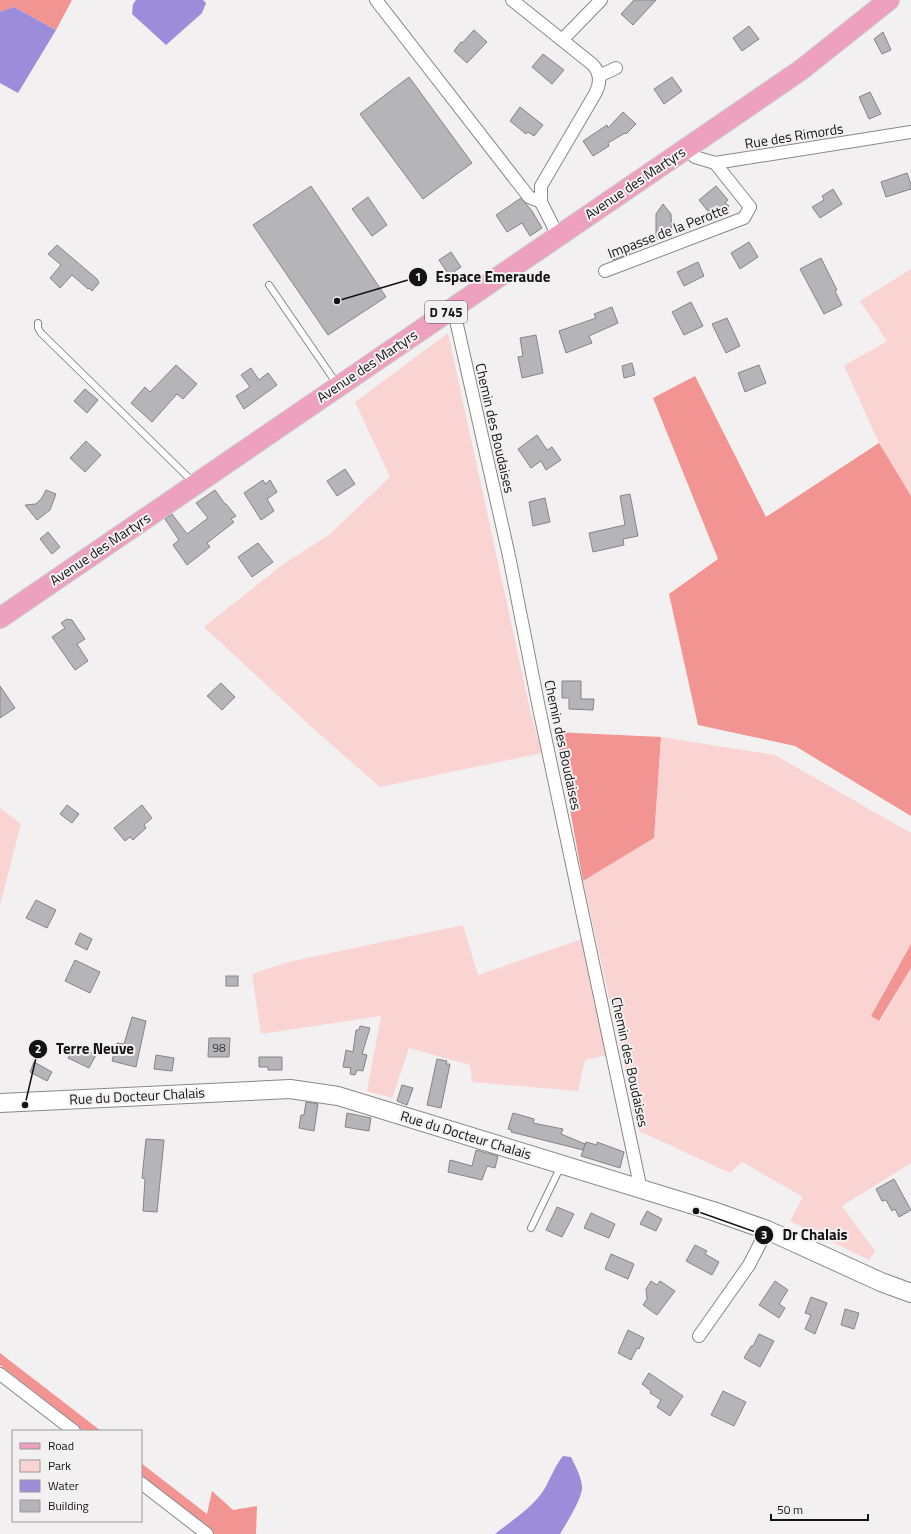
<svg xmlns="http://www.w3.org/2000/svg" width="911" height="1534" font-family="'Titillium Web',sans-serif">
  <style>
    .green { fill: #fad4d2 }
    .forest { fill: #f29491 }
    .water { fill: #9c8ddb }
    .building { fill: #b5b4b6; stroke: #868487 }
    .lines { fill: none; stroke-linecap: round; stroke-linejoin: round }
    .lane-casing { stroke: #8a8789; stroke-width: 8 }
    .street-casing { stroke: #8a8789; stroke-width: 14 }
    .secondary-casing { stroke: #8a8789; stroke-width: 20 }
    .primary-casing { stroke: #cbcbcb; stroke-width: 22 }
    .lane { stroke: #fff; stroke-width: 6 }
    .street { stroke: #fff; stroke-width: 12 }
    .secondary { stroke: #fff; stroke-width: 18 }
    .primary { stroke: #eda1bd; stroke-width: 20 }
    .labels { text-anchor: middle; stroke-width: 4; stroke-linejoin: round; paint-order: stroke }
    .number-label { font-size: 12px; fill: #3c3b3c }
    .shield { fill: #f3f0f2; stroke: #575556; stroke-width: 1 }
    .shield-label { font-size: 13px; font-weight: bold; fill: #141313 }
    .street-label { font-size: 14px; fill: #141313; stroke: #f3f0f2 }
    .leader { fill: none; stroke: #141313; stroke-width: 1.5 }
    .callout-dot { fill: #141313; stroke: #f3f0f2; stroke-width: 1.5 }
    .mark-label { font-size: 12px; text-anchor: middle; font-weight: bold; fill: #fff }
    .callout-label { font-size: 15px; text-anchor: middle; font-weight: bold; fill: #141313; stroke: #f3f0f2; stroke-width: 4; stroke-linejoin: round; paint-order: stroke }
  </style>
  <rect width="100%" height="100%" fill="#f3f0f2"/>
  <g class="green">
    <polygon points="911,269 911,496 879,443 844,366 887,341 860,301"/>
    <polygon points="448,333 531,714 542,753 380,787 316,731 204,627 282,565 329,535 390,477 355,402"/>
    <polygon points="661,737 775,755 911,833 911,944 871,1016 880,1021 911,968 911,1163 842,1206 875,1251 869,1260 790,1221 803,1197 742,1162 730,1173 639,1131 583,881 654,838"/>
    <polygon points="0,808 21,824 0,905"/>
    <polygon points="463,925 478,975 582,939 607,1055 585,1060 578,1091 472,1082 470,1065 409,1048 392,1098 367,1091 381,1016 261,1034 252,974 288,962"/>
  </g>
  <g class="forest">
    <polygon points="0,0 72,0 56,30 14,7 0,12"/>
    <polygon points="695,376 766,517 879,443 911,496 911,816 795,746 698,725 669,594 718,559 653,398"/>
    <polygon points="556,732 661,737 654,838 583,881"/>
    <polygon points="911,944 911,968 879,1021 871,1016"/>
    <polygon points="0,1353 101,1431 84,1431 0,1365"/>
    <polygon points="141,1463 207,1514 212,1491 233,1510 257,1506 256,1534 215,1534 141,1476"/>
  </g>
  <g class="water">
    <polygon points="136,0 203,0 206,3 202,13 166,45 132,14 133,4"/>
    <polygon points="14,7 56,30 18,93 0,83 0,12"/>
    <path d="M563 1456 571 1457C575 1465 583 1480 582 1489 581 1500 566 1524 560 1534H495C512 1520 533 1508 545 1488 551 1477 555 1466 563 1456Z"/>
  </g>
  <g class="building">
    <polygon points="634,0 656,0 633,25 621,14"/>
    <polygon points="749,26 759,39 742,51 733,38"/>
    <polygon points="474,30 487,42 467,63 454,51 461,42 462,43"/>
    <polygon points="883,32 891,50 882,54 874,39"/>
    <polygon points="543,54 564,70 552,84 532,67"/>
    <polygon points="409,77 472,163 423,199 360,114"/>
    <polygon points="672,77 682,91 664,104 654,89"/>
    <polygon points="870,92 881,114 869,119 859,97"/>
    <polygon points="520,107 543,125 534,136 528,132 526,134 510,121"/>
    <polygon points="623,112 636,124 626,134 625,133 608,143 609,146 593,156 583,141 607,125 608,128"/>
    <polygon points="907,173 911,184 911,189 886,197 881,182"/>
    <polygon points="311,186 386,297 328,335 253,225"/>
    <polygon points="716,186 728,200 725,203 729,206 720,214 717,210 711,215 699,200"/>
    <polygon points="833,189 842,204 820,218 812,207 824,200 822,196"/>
    <polygon points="368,197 387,225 372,236 352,209"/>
    <polygon points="521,198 532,211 542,228 530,236 522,223 507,232 496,215"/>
    <polygon points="663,204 671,214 672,237 656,239 656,214"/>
    <polygon points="749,242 758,257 740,269 731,253"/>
    <polygon points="57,245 97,279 99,283 92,291 89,288 88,289 72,275 60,288 50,278 61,265 48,254"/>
    <polygon points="626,245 630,254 613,260 610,251"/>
    <polygon points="451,252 461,267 449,275 439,260"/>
    <polygon points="821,258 837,290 835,291 842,305 824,314 800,269"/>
    <polygon points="698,262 704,276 684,286 677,272"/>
    <polygon points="691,302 703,326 684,335 672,312"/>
    <polygon points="612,307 618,323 589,336 592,343 566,353 559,331 596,318 594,314"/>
    <polygon points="727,318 740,346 726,353 712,324"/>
    <polygon points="536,335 543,373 522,378 518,357 523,356 520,338"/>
    <polygon points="632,363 635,375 624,378 622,366"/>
    <polygon points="176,365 197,384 183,399 177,394 152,422 131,403 145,387 150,392"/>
    <polygon points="759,365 766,383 745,392 738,373"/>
    <polygon points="251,368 259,380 268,373 277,385 244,409 236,396 250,387 241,375"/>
    <polygon points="85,389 98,400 87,413 74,401"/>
    <polygon points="537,435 547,450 552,447 561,460 546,470 541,461 531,468 518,449"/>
    <polygon points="86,441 101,455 85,472 70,458"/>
    <polygon points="345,469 355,484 337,496 327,481"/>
    <polygon points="263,480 265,484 270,480 277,492 267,499 274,511 261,520 244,493"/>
    <polygon points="46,490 56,494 50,510 37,520 25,505 36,504 42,498"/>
    <polygon points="215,490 225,504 226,504 236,516 231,519 234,522 207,543 210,547 187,565 173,545 179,540 165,519 172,514 187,534 208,518 196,503"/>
    <polygon points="630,494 638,536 623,539 624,545 593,552 589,533 625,525 620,496"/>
    <polygon points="545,498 550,522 533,526 529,502"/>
    <polygon points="48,532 60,547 52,554 40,539"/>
    <polygon points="258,543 273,562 252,577 238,557"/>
    <polygon points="67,619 72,620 85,639 77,644 88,661 75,670 52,637 65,628 61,623"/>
    <polygon points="562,681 581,681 581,699 594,699 593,710 569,709 569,698 562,698"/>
    <polygon points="221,683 235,697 222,710 207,696"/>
    <polygon points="0,686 15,708 0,718"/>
    <polygon points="67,805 79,814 72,823 60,814"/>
    <polygon points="142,805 152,818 144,825 146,828 133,840 130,837 125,841 114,828"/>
    <polygon points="36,900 56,910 47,928 26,918"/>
    <polygon points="80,933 92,939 87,950 75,944"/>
    <polygon points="75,960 100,972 90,993 65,981"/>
    <rect x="226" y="976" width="12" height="10"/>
    <polygon points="132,1017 146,1021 136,1067 112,1061 117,1043 124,1044"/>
    <polygon points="360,1026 370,1028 362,1054 367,1055 363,1071 357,1070 355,1075 350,1074 351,1068 343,1067 346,1050 353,1052 356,1030 359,1030"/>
    <polygon points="209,1038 230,1038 229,1057 208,1057"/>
    <polygon points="75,1045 96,1055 89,1068 68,1058"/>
    <polygon points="156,1055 174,1058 172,1071 154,1069"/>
    <polygon points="259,1057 282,1057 282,1070 268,1070 268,1067 259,1067"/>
    <polygon points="437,1059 447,1061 446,1064 450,1064 441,1108 427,1105"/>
    <polygon points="34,1062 52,1072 47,1081 30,1072"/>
    <polygon points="402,1085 413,1088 407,1105 397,1101"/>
    <polygon points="306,1102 318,1104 314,1131 299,1128 301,1115 304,1115"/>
    <polygon points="347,1113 371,1118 369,1131 345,1127"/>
    <polygon points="513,1113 534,1119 533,1123 563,1129 561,1134 585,1144 583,1150 511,1132 512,1130 508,1129"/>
    <polygon points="146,1139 164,1140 157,1212 143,1211 145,1179 142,1178"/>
    <polygon points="586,1142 597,1145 597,1142 624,1152 620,1168 581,1156"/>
    <polygon points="476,1150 498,1156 495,1168 487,1166 482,1180 448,1172 450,1160 472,1166"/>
    <polygon points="894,1179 911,1210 899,1217 895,1209 892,1211 886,1200 882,1201 876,1189"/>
    <polygon points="557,1207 574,1214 562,1237 546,1230"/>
    <polygon points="647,1211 662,1219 656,1231 640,1224"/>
    <polygon points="591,1213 615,1224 609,1238 584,1228"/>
    <polygon points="695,1245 707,1251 705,1254 719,1262 712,1275 686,1261"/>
    <polygon points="611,1254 634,1264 628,1279 605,1269"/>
    <polygon points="651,1281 657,1285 660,1281 675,1291 657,1315 643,1305 647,1299 646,1289"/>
    <polygon points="775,1281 788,1290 779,1304 785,1308 779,1318 759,1305"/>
    <polygon points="811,1297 827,1303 815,1334 805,1329 811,1315 805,1313"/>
    <polygon points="845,1309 859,1313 854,1329 841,1325"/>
    <polygon points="628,1330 644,1338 639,1349 637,1348 631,1360 618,1353"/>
    <polygon points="759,1334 774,1341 760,1367 744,1358 751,1346 753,1346"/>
    <polygon points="649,1373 683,1396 670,1416 657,1407 661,1400 650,1393 651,1391 642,1384"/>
    <polygon points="723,1391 746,1402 734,1426 711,1415"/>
  </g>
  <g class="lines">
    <g class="lane-casing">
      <g id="lane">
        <polyline points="269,285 337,384"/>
        <polyline points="38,323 38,328 41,333 194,483"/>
        <polyline points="531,1228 561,1166"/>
      </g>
    </g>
    <g class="street-casing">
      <g id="street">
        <polyline points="376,0 529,197 541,202"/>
        <path d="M512 0 592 64C601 73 601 83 595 94L541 186V202L558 236"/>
        <polyline points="562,40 601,0"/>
        <polyline points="599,76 616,68"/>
        <polyline points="687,148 695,157 715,163 911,132"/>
        <polyline points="605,271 744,218 750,207 715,163"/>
        <polyline points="453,307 509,556 539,708 641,1190"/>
        <polyline points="699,1336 749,1265 767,1230"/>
        <polyline points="0,1374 74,1431"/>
        <polyline points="141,1483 207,1534"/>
      </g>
    </g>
    <g class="secondary-casing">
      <polyline id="secondary" points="0,1103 290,1089 338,1096 713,1211 767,1230 881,1282 911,1293"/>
    </g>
    <g class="primary-casing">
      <polyline id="primary" points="0,618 801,70 889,0"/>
    </g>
    <use href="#lane" class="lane"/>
    <use href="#street" class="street"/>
    <use href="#secondary" class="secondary"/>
    <use href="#primary" class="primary"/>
  </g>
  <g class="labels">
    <g class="number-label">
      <text x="219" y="1052">98</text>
    </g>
    <rect class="shield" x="425" y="301" width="42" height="22" rx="3"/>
    <g class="shield-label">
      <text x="446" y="317">D 745</text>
    </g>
    <g class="street-label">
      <text transform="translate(794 136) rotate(-9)" y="5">Rue des Rimords</text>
      <text transform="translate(635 183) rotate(-34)" y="5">Avenue des Martyrs</text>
      <text transform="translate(668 231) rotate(-21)" y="5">Impasse de la Perotte</text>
      <text transform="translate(367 366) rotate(-34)" y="5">Avenue des Martyrs</text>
      <text transform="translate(495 428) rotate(77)" y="5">Chemin des Boudaises</text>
      <text transform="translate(100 549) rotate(-34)" y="5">Avenue des Martyrs</text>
      <text transform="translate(563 745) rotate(78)" y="5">Chemin des Boudaises</text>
      <text transform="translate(630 1062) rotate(78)" y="5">Chemin des Boudaises</text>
      <text transform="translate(137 1096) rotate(-3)" y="5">Rue du Docteur Chalais</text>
      <text transform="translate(466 1135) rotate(17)" y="5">Rue du Docteur Chalais</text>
    </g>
  </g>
  <path class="leader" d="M337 301L418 277M25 1105L38 1049M696 1211L764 1235"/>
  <g class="callout-dot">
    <circle cx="337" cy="301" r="4"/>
    <circle cx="25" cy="1105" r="4"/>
    <circle cx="696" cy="1211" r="4"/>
    <circle cx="418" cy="277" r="10"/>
    <circle cx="38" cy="1049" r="10"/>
    <circle cx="764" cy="1235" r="10"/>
  </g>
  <g class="mark-label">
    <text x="418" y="281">1</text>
    <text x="38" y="1053">2</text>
    <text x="764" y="1239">3</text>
  </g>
  <g class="callout-label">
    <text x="493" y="282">Espace Emeraude</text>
    <text x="95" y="1054">Terre Neuve</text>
    <text x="815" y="1240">Dr Chalais</text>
  </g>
  <rect x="12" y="1430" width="130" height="92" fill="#f3f0f2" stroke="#9a9899"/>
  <rect x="20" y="1443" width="20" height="6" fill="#eda1bd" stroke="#9a9899"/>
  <text x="48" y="1450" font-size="12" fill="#141313">Road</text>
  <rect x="20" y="1460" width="20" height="12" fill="#fad4d2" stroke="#9a9899"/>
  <text x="48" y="1470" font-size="12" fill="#141313">Park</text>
  <rect x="20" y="1480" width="20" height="12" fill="#9c8ddb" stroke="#9a9899"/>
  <text x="48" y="1490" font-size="12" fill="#141313">Water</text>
  <rect x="20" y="1500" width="20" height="12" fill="#b5b4b6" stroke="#9a9899"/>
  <text x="48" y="1510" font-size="12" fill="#141313">Building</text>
  <path d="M771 1514v6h97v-6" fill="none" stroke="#141313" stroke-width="2"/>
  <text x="777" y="1514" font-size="12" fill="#141313" stroke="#f3f0f2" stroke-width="3" paint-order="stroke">50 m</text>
</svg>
